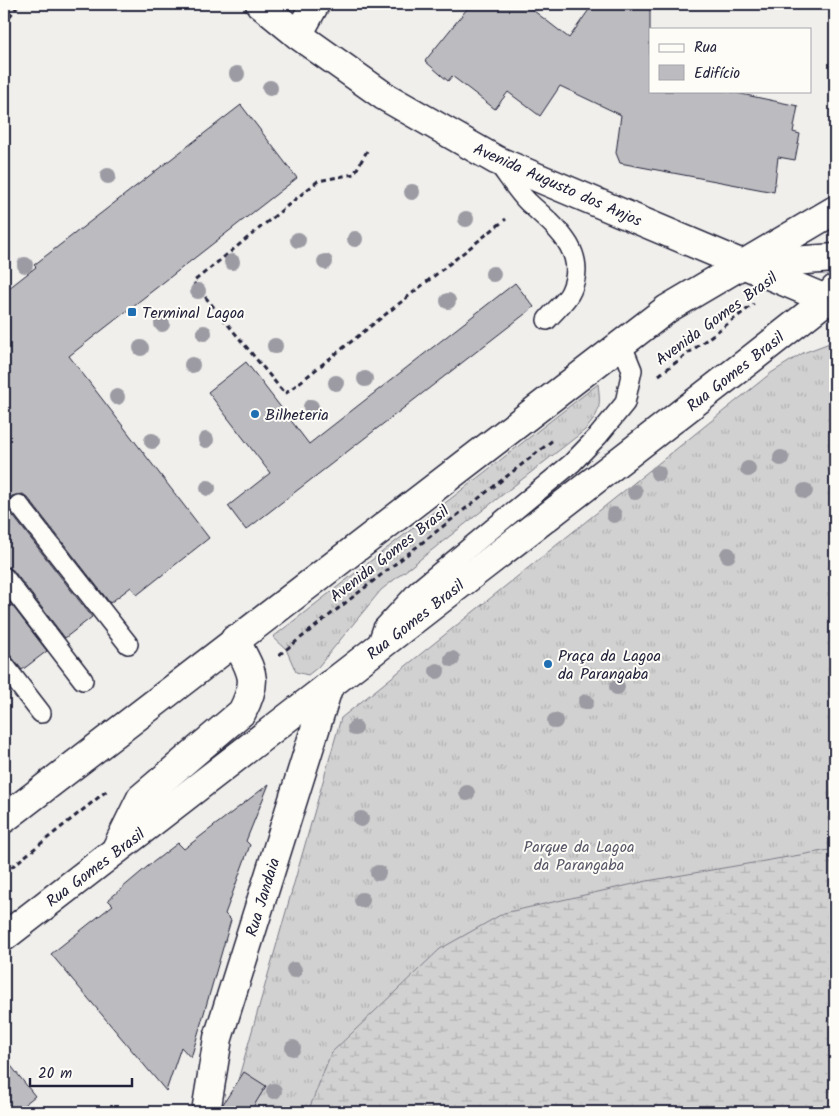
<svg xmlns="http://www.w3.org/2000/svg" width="839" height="1116" font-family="Kalam,sans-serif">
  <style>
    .grass { fill: url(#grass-tufts); stroke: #7a7a86 }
    .wetland { fill: url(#wetland-marsh); stroke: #7a7a86 }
    .building { fill: #bcbcc0; stroke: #22223b }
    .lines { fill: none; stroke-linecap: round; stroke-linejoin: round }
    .lane-casing { stroke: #22223b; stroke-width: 22 }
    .street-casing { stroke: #22223b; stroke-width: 31 }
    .primary-casing { stroke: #22223b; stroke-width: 31 }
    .path { stroke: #22223b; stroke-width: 3; stroke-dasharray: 5 4; stroke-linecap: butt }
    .lane { stroke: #fdfcf7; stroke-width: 19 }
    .street { stroke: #fdfcf7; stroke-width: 28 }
    .primary { stroke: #fdfcf7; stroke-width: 28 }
    .tree { fill: #9c9ba3 }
    .poi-dot { fill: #1f6fb2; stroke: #fdfcf7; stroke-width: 2 }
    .labels { text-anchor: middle; stroke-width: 4; stroke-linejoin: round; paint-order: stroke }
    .street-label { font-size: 16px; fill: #22223b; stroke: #fdfcf7 }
    .poi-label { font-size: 16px; fill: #22223b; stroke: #fdfcf7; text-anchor: start }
    .park-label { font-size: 16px; fill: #575768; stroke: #fdfcf7 }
  </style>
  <defs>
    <pattern id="grass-tufts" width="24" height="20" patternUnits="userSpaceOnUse" patternTransform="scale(1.25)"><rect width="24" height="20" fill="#d2d1d1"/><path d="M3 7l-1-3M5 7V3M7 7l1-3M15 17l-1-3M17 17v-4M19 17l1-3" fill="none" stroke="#b4b3b4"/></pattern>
    <pattern id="wetland-marsh" width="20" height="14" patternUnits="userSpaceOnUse" patternTransform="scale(1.25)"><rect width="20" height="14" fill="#d2d1d1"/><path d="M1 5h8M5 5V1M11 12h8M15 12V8" fill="none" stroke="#b4b3b4"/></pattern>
  </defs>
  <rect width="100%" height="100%" fill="#f0efec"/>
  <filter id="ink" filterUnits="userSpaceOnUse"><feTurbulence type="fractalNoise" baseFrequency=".02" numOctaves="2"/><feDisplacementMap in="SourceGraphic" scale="10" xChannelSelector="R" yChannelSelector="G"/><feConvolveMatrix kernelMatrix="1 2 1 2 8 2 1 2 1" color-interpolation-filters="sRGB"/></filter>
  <g filter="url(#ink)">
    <g class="grass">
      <polygon points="835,341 835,1112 229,1112 341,718 771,373 803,353"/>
      <path d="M598 384C601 407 600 413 585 430L381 590 318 667 308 675 296 672 286 649 273 637Z"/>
    </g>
    <polygon class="wetland" points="835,849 835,1112 308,1112 331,1053 440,949 504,913 647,881"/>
    <g class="building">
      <polygon points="471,4 525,4 569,38 593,4 650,4 650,91 727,91 798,106 793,132 800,134 795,160 778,157 774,192 620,163 616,153 621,115 560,86 540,116 508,92 495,109 452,76 448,81 425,61"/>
      <polygon points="241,105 297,178 69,356 209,538 137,595 131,587 110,603 28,498 23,494 12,496 8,501 10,512 92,617 65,638 13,570 4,566 4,292 36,267 34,265"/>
      <polygon points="515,283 534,307 246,530 228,506 270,473 208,392 246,362 309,444"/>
      <polygon points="4,595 47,651 22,670 4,647"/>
      <polygon points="269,784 246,841 250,845 225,914 231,920 191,1058 181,1047 166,1091 51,954 113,905 108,900 147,867 178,843 184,849"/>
      <polygon points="4,1057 35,1096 15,1112 4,1112"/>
      <polygon points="244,1072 266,1086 250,1112 222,1112 223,1104"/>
    </g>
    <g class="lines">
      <g class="lane-casing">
        <g id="lane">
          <path d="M498 163C508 176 517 191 528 202 554 226 589 251 571 291 567 301 554 311 547 320"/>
          <polyline points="19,505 128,644"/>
          <polyline points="4,577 83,680"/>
          <polyline points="377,645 383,628 418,590 572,463 598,436 625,403 632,370 621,343"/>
          <polyline points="4,665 41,713"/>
        </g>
      </g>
      <g class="street-casing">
        <g id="street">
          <polyline points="298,35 315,4"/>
          <polyline points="206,1112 218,1038 329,685"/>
        </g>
      </g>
      <g class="primary-casing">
        <g id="primary">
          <polyline points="260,4 298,35 384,96 496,160 835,303"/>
          <polyline points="749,264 835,258"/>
          <polyline points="4,819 667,309 835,210"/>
          <path d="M117 847 141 798 242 712C260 677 251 672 235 639"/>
          <polyline points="4,937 750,360 825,301 835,289"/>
        </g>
      </g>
      <g class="path">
        <polyline points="4,24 19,4"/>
        <polyline points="367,151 354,174 318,181 193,282 285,394 506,219"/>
        <polyline points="659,375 754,304"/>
        <polyline points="279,655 553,440"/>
        <polyline points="4,873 109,789"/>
      </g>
      <use href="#lane" class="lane"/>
      <use href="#street" class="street"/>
      <use href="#primary" class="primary"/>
    </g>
    <g class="tree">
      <circle cx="237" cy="74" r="8"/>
      <circle cx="270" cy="88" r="8"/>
      <circle cx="108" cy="176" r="8"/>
      <circle cx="412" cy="192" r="8"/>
      <circle cx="466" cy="219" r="8"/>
      <circle cx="355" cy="239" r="8"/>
      <circle cx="298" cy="240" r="8"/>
      <circle cx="232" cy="262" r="8"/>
      <circle cx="325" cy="262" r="8"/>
      <circle cx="25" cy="265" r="8"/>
      <circle cx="493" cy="274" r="8"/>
      <circle cx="198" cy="291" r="8"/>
      <circle cx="448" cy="301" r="8"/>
      <circle cx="162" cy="324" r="8"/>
      <circle cx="204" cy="333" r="8"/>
      <circle cx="275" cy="346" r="8"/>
      <circle cx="141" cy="348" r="8"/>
      <circle cx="192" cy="365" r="8"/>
      <circle cx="365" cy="379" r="8"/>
      <circle cx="336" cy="383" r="8"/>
      <circle cx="117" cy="397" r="8"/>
      <circle cx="311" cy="407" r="8"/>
      <circle cx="206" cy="440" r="8"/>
      <circle cx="152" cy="441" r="8"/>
      <circle cx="781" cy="458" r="8"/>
      <circle cx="748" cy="469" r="8"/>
      <circle cx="658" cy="473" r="8"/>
      <circle cx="208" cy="488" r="8"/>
      <circle cx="805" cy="491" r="8"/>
      <circle cx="635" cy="492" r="8"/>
      <circle cx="614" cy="515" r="8"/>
      <circle cx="728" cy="555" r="8"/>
      <circle cx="452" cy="659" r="8"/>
      <circle cx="437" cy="671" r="8"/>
      <circle cx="617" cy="687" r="8"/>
      <circle cx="586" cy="702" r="8"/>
      <circle cx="555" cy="721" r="8"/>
      <circle cx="355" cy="728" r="8"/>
      <circle cx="467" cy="793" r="8"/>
      <circle cx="361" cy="819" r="8"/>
      <circle cx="378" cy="873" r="8"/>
      <circle cx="362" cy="900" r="8"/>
      <circle cx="294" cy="970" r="8"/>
      <circle cx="293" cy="1048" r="8"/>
      <circle cx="274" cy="1091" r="8"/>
    </g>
  </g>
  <g class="poi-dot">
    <rect x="127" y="307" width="10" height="10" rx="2.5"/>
    <circle cx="255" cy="414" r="5"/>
    <circle cx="548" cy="664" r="5"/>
  </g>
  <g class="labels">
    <g class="street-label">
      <text transform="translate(558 184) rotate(24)" y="6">Avenida Augusto dos Anjos</text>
      <text transform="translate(716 318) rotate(-36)" y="6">Avenida Gomes Brasil</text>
      <text transform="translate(735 371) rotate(-38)" y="6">Rua Gomes Brasil</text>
      <text transform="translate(389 553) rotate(-38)" y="6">Avenida Gomes Brasil</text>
      <text transform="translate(415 619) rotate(-38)" y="6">Rua Gomes Brasil</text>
      <text transform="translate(95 867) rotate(-37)" y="6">Rua Gomes Brasil</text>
      <text transform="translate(262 897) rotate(-73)" y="6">Rua Jandaia</text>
    </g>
    <g class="poi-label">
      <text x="142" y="318">Terminal Lagoa</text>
      <text x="265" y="420">Bilheteria</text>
      <text x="558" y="661">Praça da Lagoa<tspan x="558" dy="18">da Parangaba</tspan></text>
    </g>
    <g class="park-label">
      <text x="579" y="852">Parque da Lagoa<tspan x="579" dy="18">da Parangaba</tspan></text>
    </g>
  </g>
  <rect width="839" height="1116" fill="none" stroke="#fdfcf7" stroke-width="20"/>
  <rect x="10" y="10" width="819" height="1096" fill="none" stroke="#22223b" stroke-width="2" filter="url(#ink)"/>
  <rect x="649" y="28" width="162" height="65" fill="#fdfcf7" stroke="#a5a5ac"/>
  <rect x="659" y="44" width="25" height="8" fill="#fdfcf7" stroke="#a5a5ac"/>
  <text x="694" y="52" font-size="15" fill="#22223b">Rua</text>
  <rect x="659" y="65" width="25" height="15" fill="#bcbcc0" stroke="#a5a5ac"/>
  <text x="694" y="78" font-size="15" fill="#22223b">Edifício</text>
  <path d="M30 1078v8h102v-8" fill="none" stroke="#22223b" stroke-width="2.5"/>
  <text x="38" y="1078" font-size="15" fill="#22223b" stroke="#fdfcf7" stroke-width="4" paint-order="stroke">20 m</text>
</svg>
